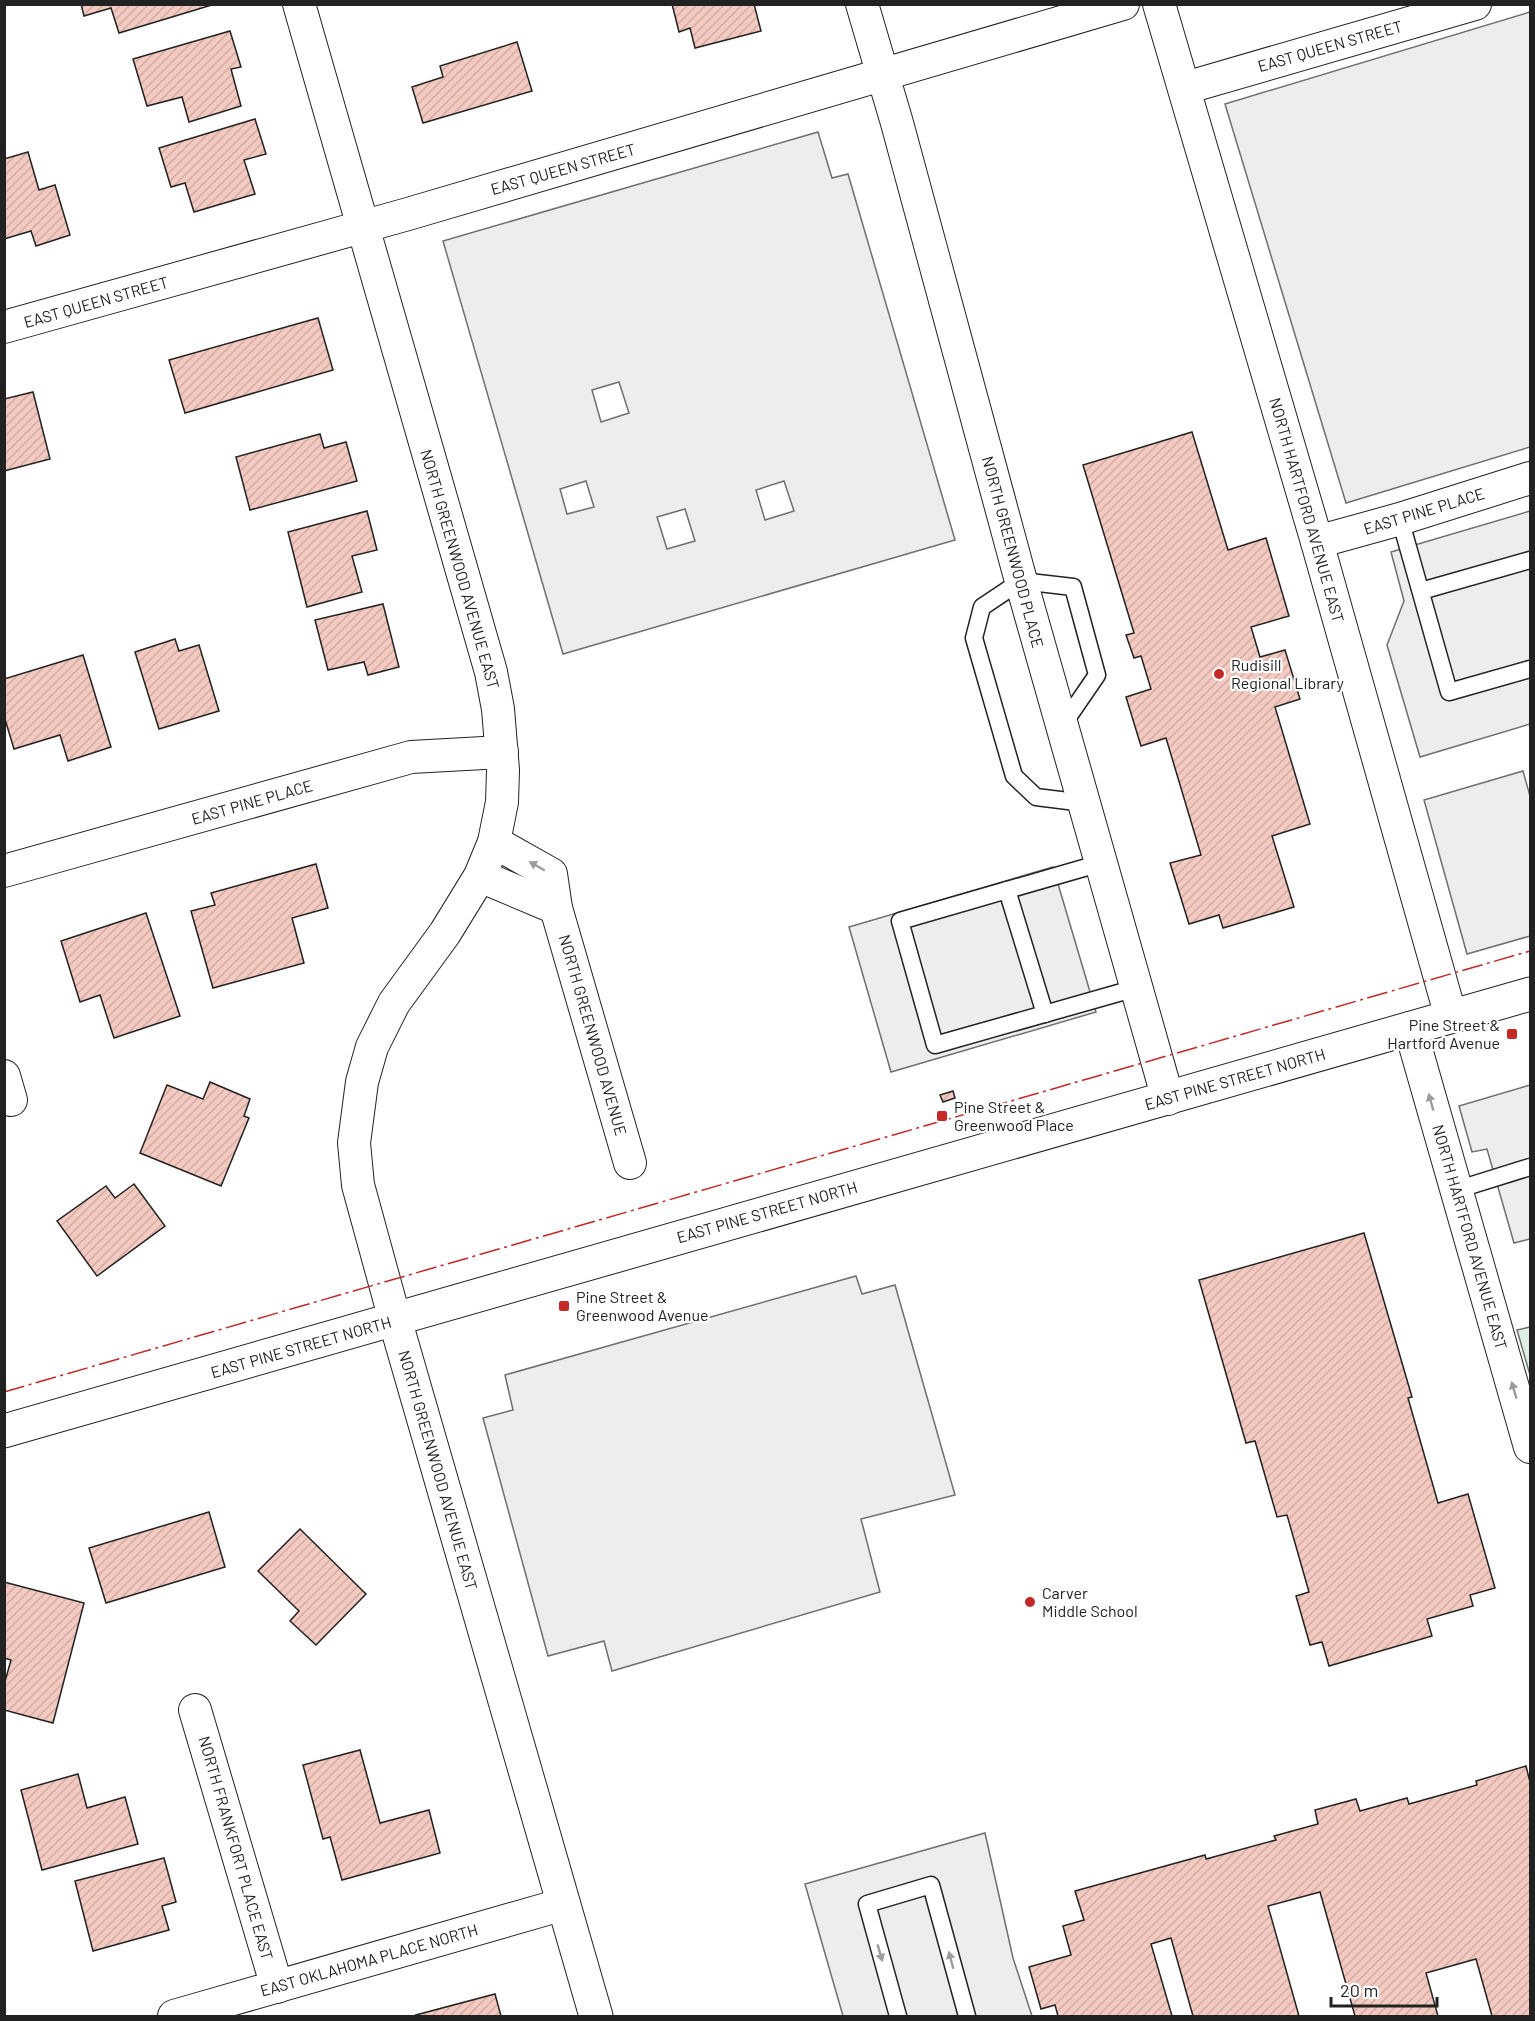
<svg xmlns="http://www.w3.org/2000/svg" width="1535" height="2021" font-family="Barlow,sans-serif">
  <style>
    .green { fill: #e0efe3; stroke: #6f6f6f; stroke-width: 1.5 }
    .parking { fill: #ededed; stroke: #6f6f6f; stroke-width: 1.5; fill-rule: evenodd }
    .building { fill: url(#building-hatch); stroke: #222; stroke-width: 1.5 }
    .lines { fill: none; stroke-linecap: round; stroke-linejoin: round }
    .lane-casing { stroke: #222; stroke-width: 19 }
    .street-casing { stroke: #222; stroke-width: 34 }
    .secondary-casing { stroke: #222; stroke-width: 35 }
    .lane { stroke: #fff; stroke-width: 16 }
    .street { stroke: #fff; stroke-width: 32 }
    .secondary { stroke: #fff; stroke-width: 33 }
    .power { stroke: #c62828; stroke-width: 1.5; stroke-dasharray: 21 4.5 3 4.5; stroke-linecap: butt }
    .oneway { fill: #9c9c9c }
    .poi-dot { fill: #c62828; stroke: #fff; stroke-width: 2 }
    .labels { text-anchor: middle; stroke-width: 4.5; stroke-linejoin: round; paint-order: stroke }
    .street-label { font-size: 16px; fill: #222; stroke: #fff }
    .poi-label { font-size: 16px; fill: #222; stroke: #fff; text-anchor: start }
  </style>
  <defs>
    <pattern id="building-hatch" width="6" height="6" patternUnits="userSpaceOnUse" patternTransform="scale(1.5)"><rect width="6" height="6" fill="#f3c9c0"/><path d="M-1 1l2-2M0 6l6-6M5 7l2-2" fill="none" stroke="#d0aca5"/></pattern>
  </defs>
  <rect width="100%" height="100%" fill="#fff"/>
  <polygon class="green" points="1530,1327 1530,1375 1517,1330"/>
  <g class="parking">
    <polygon points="1530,12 1530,447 1346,503 1225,104"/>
    <path d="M818 132 832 178 848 174 955 540 563 654 443 241ZM619 382 629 413 601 422 592 390ZM586 481 594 507 567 514 560 489ZM784 481 794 511 765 520 756 490ZM685 509 695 541 667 549 657 517Z"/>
    <polygon points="1530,511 1530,724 1420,757 1387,645 1404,601 1391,552"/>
    <polygon points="1523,771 1530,796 1530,936 1467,954 1424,800"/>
    <polygon points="1053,867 1096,1012 891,1072 849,927"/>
    <polygon points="1530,1085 1530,1239 1514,1243 1487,1149 1472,1152 1459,1106"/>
    <polygon points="856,1276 862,1294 895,1285 955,1495 861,1519 880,1592 612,1671 604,1641 548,1656 483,1418 513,1410 505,1375"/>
    <polygon points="985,1833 1013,1958 1032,2016 843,2016 805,1884"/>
  </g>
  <g class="building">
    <polygon points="81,4 215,4 119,33 111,8 84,16"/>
    <polygon points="672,4 754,4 761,31 695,48 690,28 679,32"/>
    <polygon points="230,31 241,67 231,69 241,106 189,122 182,97 147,106 133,59"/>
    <polygon points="517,42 532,91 423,123 412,87 443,77 440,66"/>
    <polygon points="255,119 266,154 244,160 255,194 194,212 185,183 171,187 159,148"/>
    <polygon points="28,152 39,190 55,185 70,235 36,246 31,231 4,239 4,159"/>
    <polygon points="318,318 333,370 185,413 169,360"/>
    <polygon points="33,392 50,459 4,471 4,399"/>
    <polygon points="1192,432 1228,550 1266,538 1289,616 1251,627 1260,657 1285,650 1300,699 1275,707 1310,824 1272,836 1294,907 1223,928 1219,915 1189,924 1170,863 1201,855 1166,738 1141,746 1126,697 1151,689 1141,656 1134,658 1126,635 1134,633 1083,465"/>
    <polygon points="320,434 324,448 346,442 357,481 250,510 236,457"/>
    <polygon points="367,511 377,550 352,556 362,592 307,607 288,532"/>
    <polygon points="383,604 399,667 368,675 364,662 328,670 315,620"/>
    <polygon points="175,639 179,651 199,645 219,711 159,729 135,652"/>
    <polygon points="83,655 111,747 68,761 60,735 14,749 4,716 4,679"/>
    <polygon points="316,864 328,908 292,918 304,963 213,988 191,911 215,905 211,893"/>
    <polygon points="146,913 180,1016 114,1038 100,995 80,1002 61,941"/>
    <polygon points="210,1082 250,1099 244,1116 249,1118 221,1186 140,1153 167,1085 203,1099"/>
    <polygon points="953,1091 955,1098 943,1102 940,1095"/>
    <polygon points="134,1184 165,1226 97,1276 57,1221 106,1186 115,1198"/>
    <polygon points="1364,1233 1412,1397 1408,1398 1438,1503 1468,1494 1495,1588 1470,1595 1473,1606 1427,1619 1432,1636 1329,1666 1322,1642 1310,1645 1296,1596 1309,1592 1287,1515 1277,1517 1255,1441 1246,1443 1199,1280"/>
    <polygon points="209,1512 225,1567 106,1603 89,1548"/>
    <polygon points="300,1529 366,1594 316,1645 290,1621 299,1611 258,1571"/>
    <polygon points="4,1582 84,1603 53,1723 4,1710 4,1685 11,1660 4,1658"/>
    <polygon points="360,1750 380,1823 429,1810 440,1853 342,1880 330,1837 323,1839 303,1765"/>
    <polygon points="1526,1766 1530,1782 1530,2016 1492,2016 1476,1959 1426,1973 1438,2016 1355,2016 1320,1892 1268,1906 1299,2016 1193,2016 1171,1938 1151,1944 1172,2016 1058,2016 1055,2005 1041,2009 1029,1967 1071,1955 1063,1926 1084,1920 1075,1891 1205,1855 1206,1859 1276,1840 1274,1836 1318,1824 1315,1810 1356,1799 1360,1811 1407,1798 1409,1804 1477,1785 1476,1781"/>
    <polygon points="78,1774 87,1808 125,1797 138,1844 42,1870 21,1790"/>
    <polygon points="164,1858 176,1902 162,1906 169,1930 93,1951 75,1881"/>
    <polygon points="495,1994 501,2016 417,2016 416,2015"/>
  </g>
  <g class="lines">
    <g class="lane-casing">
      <g id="lane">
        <polyline points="1400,519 1449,692 1530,669"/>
        <polyline points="1421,591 1530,560"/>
        <polyline points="1062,726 1097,675 1073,587 1021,581 982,607 974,638 1014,776 1036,797 1084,803"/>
        <polyline points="1101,863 900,921 935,1045 1136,988"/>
        <polyline points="1007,890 1045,1014"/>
        <polyline points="1456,1190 1530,1167"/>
        <polyline points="898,2016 867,1904 931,1885 967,2016"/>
      </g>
    </g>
    <g class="street-casing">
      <g id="street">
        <polyline points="299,4 491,672 498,709 503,770 502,802 494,842 480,876 445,933 394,1003 372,1047 362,1082 354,1143 358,1185 395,1320"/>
        <polyline points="862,4 897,123 1021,581 1168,1099"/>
        <polyline points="1159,4 1317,542 1451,1017"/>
        <polyline points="1185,88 1475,4"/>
        <polyline points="4,327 408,214 1123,4"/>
        <polyline points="1317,542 1400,519 1530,478"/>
        <polyline points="494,842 551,874 556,908 630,1163"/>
        <polyline points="4,871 411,757 502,752"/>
        <polyline points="480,876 556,908"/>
        <polyline points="1410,1028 1530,1447"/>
        <polyline points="4,1076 11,1100"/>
        <polyline points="195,1710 277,1987"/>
        <polyline points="174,2016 564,1904"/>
      </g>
    </g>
    <g class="secondary-casing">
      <g id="secondary">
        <polyline points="395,1320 596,2016"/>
        <polyline points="4,1431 1530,994"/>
      </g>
    </g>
    <use href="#lane" class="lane"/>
    <use href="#street" class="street"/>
    <use href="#secondary" class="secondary"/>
    <polyline class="power" points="4,1392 1530,951"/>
  </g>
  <defs><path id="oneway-solid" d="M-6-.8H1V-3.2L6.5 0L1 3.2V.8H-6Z" transform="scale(1.5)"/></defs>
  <g class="oneway">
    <use href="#oneway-solid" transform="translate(537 866) rotate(-150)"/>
    <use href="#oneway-solid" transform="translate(1431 1102) rotate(-106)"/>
    <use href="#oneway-solid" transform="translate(1514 1390) rotate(-106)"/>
    <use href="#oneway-solid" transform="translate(880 1953) rotate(74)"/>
    <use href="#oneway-solid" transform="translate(951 1960) rotate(-105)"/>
  </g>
  <g class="poi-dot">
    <circle cx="1219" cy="674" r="6"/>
    <rect x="1506" y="1028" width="12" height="12" rx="3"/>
    <rect x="936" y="1110" width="12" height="12" rx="3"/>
    <rect x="558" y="1300" width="12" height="12" rx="3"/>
    <circle cx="1030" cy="1602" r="6"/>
  </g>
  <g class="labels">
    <g class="street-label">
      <text transform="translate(1330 46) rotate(-16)" y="6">EAST QUEEN STREET</text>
      <text transform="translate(563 169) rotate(-16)" y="6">EAST QUEEN STREET</text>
      <text transform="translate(96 302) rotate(-16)" y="6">EAST QUEEN STREET</text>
      <text transform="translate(1307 510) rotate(74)" y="6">NORTH HARTFORD AVENUE EAST</text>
      <text transform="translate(1424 511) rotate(-17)" y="6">EAST PINE PLACE</text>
      <text transform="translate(1013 552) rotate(75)" y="6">NORTH GREENWOOD PLACE</text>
      <text transform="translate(460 569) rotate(74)" y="6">NORTH GREENWOOD AVENUE EAST</text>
      <text transform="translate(252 802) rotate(-16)" y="6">EAST PINE PLACE</text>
      <text transform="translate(593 1035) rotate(74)" y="6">NORTH GREENWOOD AVENUE</text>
      <text transform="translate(1235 1079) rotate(-16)" y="6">EAST PINE STREET NORTH</text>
      <text transform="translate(767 1212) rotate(-16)" y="6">EAST PINE STREET NORTH</text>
      <text transform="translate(1470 1237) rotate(74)" y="6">NORTH HARTFORD AVENUE EAST</text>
      <text transform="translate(301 1347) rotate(-16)" y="6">EAST PINE STREET NORTH</text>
      <text transform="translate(438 1470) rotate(74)" y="6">NORTH GREENWOOD AVENUE EAST</text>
      <text transform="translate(236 1848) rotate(74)" y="6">NORTH FRANKFORT PLACE EAST</text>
      <text transform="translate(369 1960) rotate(-16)" y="6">EAST OKLAHOMA PLACE NORTH</text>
    </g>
    <g class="poi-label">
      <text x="1231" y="671">Rudisill<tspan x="1231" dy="18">Regional Library</tspan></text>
      <text x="1500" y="1031" text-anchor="end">Pine Street &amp;<tspan x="1500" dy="18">Hartford Avenue</tspan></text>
      <text x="954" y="1113">Pine Street &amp;<tspan x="954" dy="18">Greenwood Place</tspan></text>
      <text x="576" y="1303">Pine Street &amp;<tspan x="576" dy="18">Greenwood Avenue</tspan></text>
      <text x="1042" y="1599">Carver<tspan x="1042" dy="18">Middle School</tspan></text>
    </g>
  </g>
  <rect width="1535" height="2021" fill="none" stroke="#222222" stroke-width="12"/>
  <path d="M1331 1997v9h106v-9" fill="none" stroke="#222222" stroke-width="3"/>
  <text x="1340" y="1997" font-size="18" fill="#222222" stroke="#ffffff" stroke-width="4.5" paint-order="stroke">20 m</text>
</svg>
